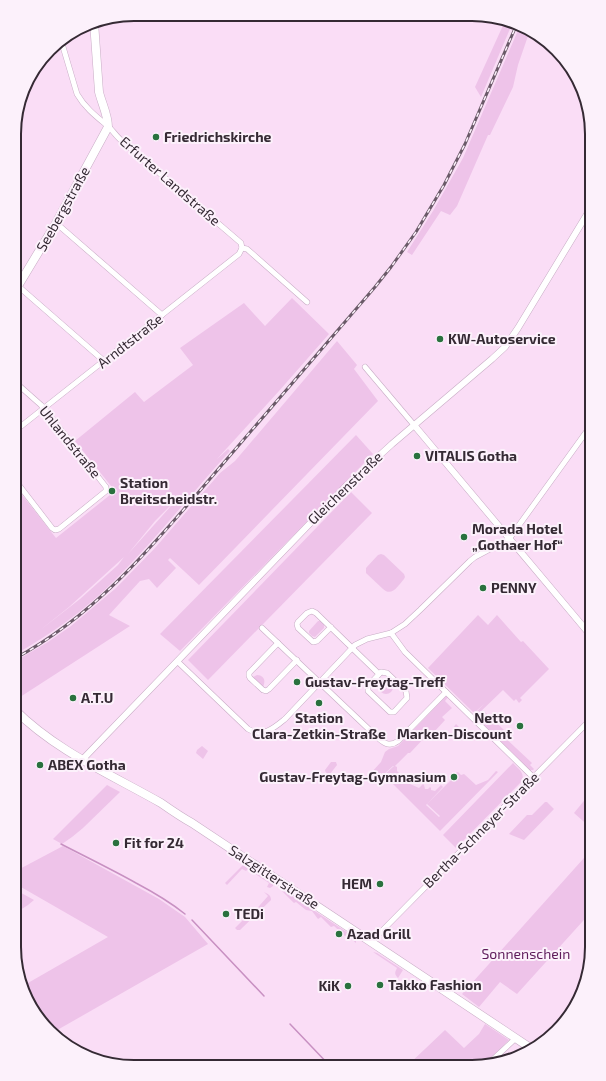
<svg xmlns="http://www.w3.org/2000/svg" width="606" height="1081" font-family="'Exo 2',sans-serif">
  <style>
    .green { fill: #eec3e9; fill-rule: evenodd }
    .lines { fill: none; stroke-linecap: round; stroke-linejoin: round }
    .stream { stroke: #c890c2; stroke-width: 1.5 }
    .minor-casing { stroke: #c8acc5; stroke-width: 6 }
    .tertiary-casing { stroke: #c8acc5; stroke-width: 7 }
    .primary-casing { stroke: #c8acc5; stroke-width: 9 }
    .minor { stroke: #fff; stroke-width: 5 }
    .tertiary { stroke: #fff; stroke-width: 6 }
    .primary { stroke: #fff; stroke-width: 8 }
    .rail-casing { stroke: #6a5a68; stroke-width: 3 }
    .rail { stroke: #fcf1fb; stroke-width: 1.5; stroke-dasharray: 4.5; stroke-linecap: butt }
    .poi-dot { fill: #29713e; stroke: #fcf1fb; stroke-width: 1.5 }
    .labels { text-anchor: middle; stroke-width: 4; stroke-linejoin: round; paint-order: stroke }
    .poi-label { font-size: 14px; font-weight: bold; fill: #352a34; stroke: #fcf1fb; text-anchor: start }
    .street-label { font-size: 14px; fill: #352a34; stroke: #fcf1fb }
    .park-label { font-size: 14px; fill: #5f1c5b; stroke: #fcf1fb }
    .rim { fill: none; stroke: #352a34; stroke-width: 2 }
  </style>
  <rect width="100%" height="100%" fill="#faddf6"/>
  <g class="green">
    <polygon points="505,21 512,24 481,97 475,87"/>
    <polygon points="519,28 529,33 518,65 513,87 490,135 488,135 457,206 450,215 441,211 412,255 407,252 433,211 463,158"/>
    <path d="M292 298 329 334 279 391 217 459 228 449 230 451C191 494 155 540 114 581 85 610 50 635 14 655L15 486 56 538 115 491 75 441 135 392 144 402 193 365 180 348 244 303 265 326ZM179 497 128 554 155 521ZM124 557 118 565 80 599 39 631 69 607Z"/>
    <polygon points="337,341 357,365 354,369 378,401 199,585 170,558 168,560 176,568 157,588 149,579 140,581 109,615 130,626 17,699 14,695 14,662 48,642 71,626 116,588 155,548 220,473 235,461"/>
    <polygon points="356,435 373,454 180,651 160,634"/>
    <polygon points="351,492 372,513 208,680 188,660"/>
    <path d="M381 554 384 555 404 574 405 577 404 579C398 586 392 597 383 589L366 573V568L378 555Z"/>
    <polygon points="478,615 488,625 497,615 521,642 523,641 549,669 520,698 522,700 519,703 516,699 514,701 503,690 476,716 474,714 484,704 474,713 428,668"/>
    <polygon points="318,621 321,621 324,625 324,628 315,637 312,636 309,633 309,631"/>
    <path d="M257 675C264 675 266 681 263 687L253 677Z"/>
    <circle cx="386" cy="687" r="7"/>
    <polygon points="445,697 448,697 445,701 452,708 442,717 445,720 434,732 433,731 427,737 426,736 410,753 408,753 395,766 397,767 397,771 410,784 419,788 423,784 424,785 425,789 428,789 430,787 431,788 431,790 435,791 441,785 443,787 426,805 439,817 440,816 427,804 455,776 453,774 458,772 461,775 464,774 476,785 488,780 496,771 498,772 440,831 384,775 394,766 393,766 382,776 370,774 381,762 385,752 389,749 398,746"/>
    <polygon points="484,711 504,730 501,734 532,763 530,765 534,769 533,770 529,770 491,734 492,733 478,718"/>
    <polygon points="456,724 462,730 462,736 457,741 452,737 457,732 453,728"/>
    <polygon points="202,746 208,751 203,759 196,753 197,750"/>
    <path d="M331 762H336L337 765 330 774C327 774 325 772 325 770Z"/>
    <path d="M513 763C518 769 525 772 522 781L456 848 443 835Z"/>
    <polygon points="107,785 120,792 83,828 72,837 62,844 53,839"/>
    <polygon points="592,791 592,829 574,813"/>
    <polygon points="545,802 547,802 554,809 524,840 509,834 527,815 532,815"/>
    <polygon points="63,846 159,899 185,917 208,944 52,1033 34,1014 21,987 108,937 14,883 14,872"/>
    <polygon points="592,849 592,911 517,994 500,982 479,1007 462,994"/>
    <polygon points="244,864 273,884 273,886 270,888 267,887 269,883 248,869 246,871 242,869 227,885 225,883"/>
    <polygon points="14,889 34,900 28,905 14,914"/>
    <polygon points="283,890 354,937 356,941 356,943 347,935 345,936 334,926 331,927 321,917 318,919 312,911 306,910 296,902 294,903 282,891"/>
    <path d="M264 892C268 894 271 895 271 900L240 930H237L235 928 248 915 247 913 250 910 253 913 268 896Z"/>
    <path d="M373 952 377 953 403 970 398 978C394 974 395 972 397 968Z"/>
    <polygon points="485,1024 509,1040 483,1065 472,1067 406,1067 445,1030 464,1048 479,1034"/>
  </g>
  <g class="lines">
    <g class="stream">
      <path d="M61 844C86 857 111 869 136 883 153 892 170 902 185 914"/>
      <polyline points="192,920 264,996"/>
      <polyline points="290,1024 331,1067"/>
    </g>
    <g class="minor-casing">
      <g id="minor">
        <path d="M61 40 77 94C85 108 97 117 109 127 113 131 117 137 122 141L241 243 242 248"/>
        <polyline points="56,223 162,315"/>
        <polyline points="242,248 247,249 307,302"/>
        <polyline points="18,286 104,361"/>
        <polyline points="365,367 414,425"/>
        <polyline points="15,431 239,254 242,248"/>
        <polyline points="15,480 52,528 55,530 59,529 106,491 106,487 47,412 41,405 15,382"/>
        <polyline points="331,627 317,641 313,642 298,628 297,624 298,622 307,613 312,611 316,613 379,674"/>
        <path d="M262 628 376 736C382 742 389 748 398 741L446 692"/>
        <polyline points="391,633 405,652 533,777"/>
        <polyline points="278,643 249,673 249,676 250,678 263,690 266,691 269,689 297,660"/>
        <path d="M177 661 248 729C263 738 274 728 285 719L355 645 367 639 391 633 405 624 420 610 470 561 475 557 509 539 592 424"/>
        <polygon points="381,672 387,673 406,691 407,698 394,712 390,712 368,691 368,686"/>
        <polyline points="371,942 592,718"/>
        <polyline points="488,1064 516,1038"/>
      </g>
    </g>
    <g class="tertiary-casing">
      <g id="tertiary">
        <polyline points="414,425 592,637"/>
        <polyline points="82,760 347,485 392,444 492,359 505,347 518,328 592,206"/>
      </g>
    </g>
    <g class="primary-casing">
      <g id="primary">
        <path d="M15 290 18 286 56 223 108 127C108 115 102 104 99 92L94 22"/>
        <path d="M14 709C56 751 110 774 161 803 171 810 181 817 192 823L532 1049"/>
      </g>
    </g>
    <use href="#minor" class="minor"/>
    <use href="#tertiary" class="tertiary"/>
    <use href="#primary" class="primary"/>
    <g class="rail-casing">
      <path id="rail" d="M14 659C100 613 159 538 221 466 272 406 324 347 375 287L391 267 416 232 444 185 465 144 516 26"/>
    </g>
    <use href="#rail" class="rail"/>
  </g>
  <g class="poi-dot">
    <circle cx="156" cy="137" r="4"/>
    <circle cx="440" cy="339" r="4"/>
    <circle cx="417" cy="456" r="4"/>
    <circle cx="112" cy="491" r="4"/>
    <circle cx="464" cy="537" r="4"/>
    <circle cx="483" cy="588" r="4"/>
    <circle cx="297" cy="682" r="4"/>
    <circle cx="73" cy="698" r="4"/>
    <circle cx="319" cy="703" r="4"/>
    <circle cx="520" cy="726" r="4"/>
    <circle cx="40" cy="765" r="4"/>
    <circle cx="454" cy="777" r="4"/>
    <circle cx="116" cy="843" r="4"/>
    <circle cx="380" cy="884" r="4"/>
    <circle cx="226" cy="914" r="4"/>
    <circle cx="339" cy="934" r="4"/>
    <circle cx="380" cy="985" r="4"/>
    <circle cx="348" cy="986" r="4"/>
  </g>
  <g class="labels">
    <g class="poi-label">
      <text x="164" y="142">Friedrichskirche</text>
      <text x="448" y="344">KW-Autoservice</text>
      <text x="425" y="461">VITALIS Gotha</text>
      <text x="120" y="488">Station<tspan x="120" dy="16">Breitscheidstr.</tspan></text>
      <text x="472" y="534">Morada Hotel<tspan x="472" dy="16">„Gothaer Hof“</tspan></text>
      <text x="491" y="593">PENNY</text>
      <text x="305" y="687">Gustav-Freytag-Treff</text>
      <text x="81" y="703">A.T.U</text>
      <text x="319" y="723" text-anchor="middle">Station<tspan x="319" dy="16">Clara-Zetkin-Straße</tspan></text>
      <text x="512" y="723" text-anchor="end">Netto<tspan x="512" dy="16">Marken-Discount</tspan></text>
      <text x="48" y="770">ABEX Gotha</text>
      <text x="446" y="782" text-anchor="end">Gustav-Freytag-Gymnasium</text>
      <text x="124" y="848">Fit for 24</text>
      <text x="372" y="889" text-anchor="end">HEM</text>
      <text x="234" y="919">TEDi</text>
      <text x="347" y="939">Azad Grill</text>
      <text x="388" y="990">Takko Fashion</text>
      <text x="340" y="991" text-anchor="end">KiK</text>
    </g>
    <g class="street-label">
      <text transform="translate(170 181) rotate(41)" y="5">Erfurter Landstraße</text>
      <text transform="translate(63 209) rotate(-61)" y="5">Seebergstraße</text>
      <text transform="translate(130 341) rotate(-38)" y="5">Arndtstraße</text>
      <text transform="translate(70 442) rotate(51)" y="5">Uhlandstraße</text>
      <text transform="translate(345 488) rotate(-44)" y="5">Gleichenstraße</text>
      <text transform="translate(481 830) rotate(-45)" y="5">Bertha-Schneyer-Straße</text>
      <text transform="translate(274 877) rotate(33)" y="5">Salzgitterstraße</text>
    </g>
    <g class="park-label">
      <text x="526" y="959">Sonnenschein</text>
    </g>
  </g>
  <path d="M0 0H606V1081H0ZM134 21H472A113 113 0 0 1 585 134V947A113 113 0 0 1 472 1060H134A113 113 0 0 1 21 947V134A113 113 0 0 1 134 21Z" fill="#fcf1fb" fill-rule="evenodd"/>
  <path class="rim" d="M134 21H472A113 113 0 0 1 585 134V947A113 113 0 0 1 472 1060H134A113 113 0 0 1 21 947V134A113 113 0 0 1 134 21Z"/>
</svg>
